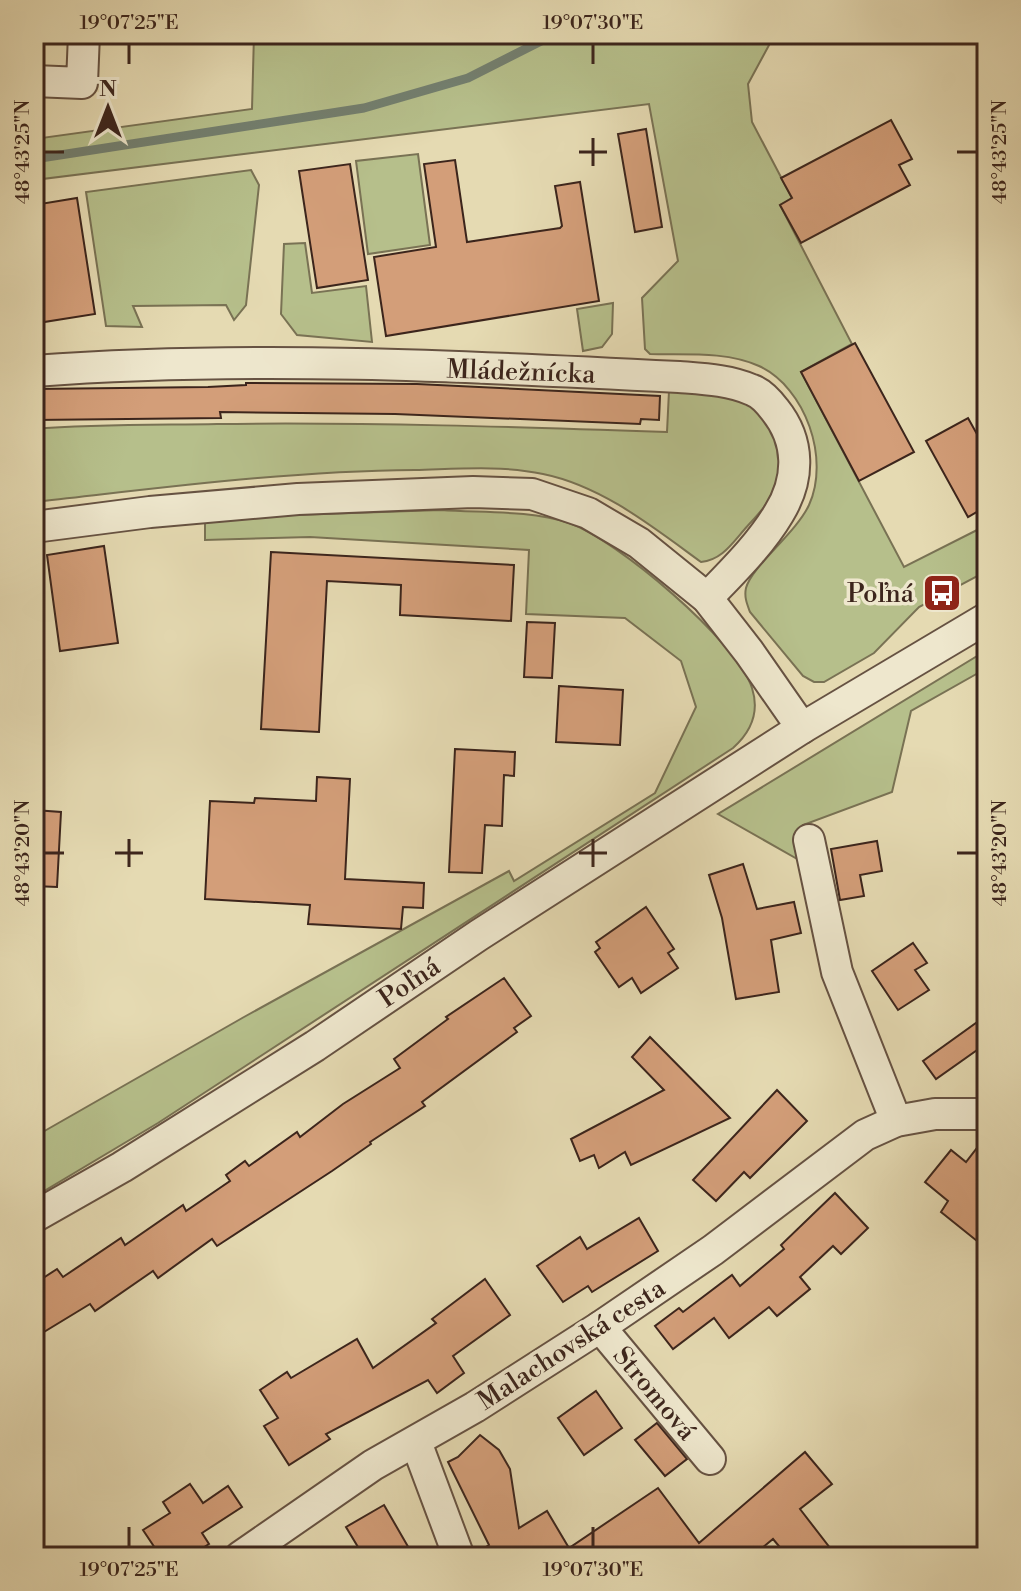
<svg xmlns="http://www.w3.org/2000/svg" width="1021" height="1591" font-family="'Libre Bodoni',serif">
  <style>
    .green { fill: #b6bf8b; stroke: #797254; stroke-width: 2 }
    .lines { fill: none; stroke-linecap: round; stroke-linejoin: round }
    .stream { stroke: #737f6f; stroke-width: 9 }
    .building { fill: #d39e79; stroke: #3c251c; stroke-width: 2 }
    .minor-casing { stroke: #665242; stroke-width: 34 }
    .minor { stroke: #eee7cd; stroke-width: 30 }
    .ticks { fill: none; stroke: #3c251c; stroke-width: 3 }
    .labels { text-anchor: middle; stroke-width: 7; stroke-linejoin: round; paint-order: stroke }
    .street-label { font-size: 26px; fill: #3c251c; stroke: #eee7cd }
    .poi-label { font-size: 26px; fill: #3c251c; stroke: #eee7cd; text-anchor: end }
    .neatline { fill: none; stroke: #3c251c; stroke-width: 3 }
    .ticks-label { font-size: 20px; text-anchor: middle; fill: #3c251c }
  </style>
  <rect width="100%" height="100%" fill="#e5dab2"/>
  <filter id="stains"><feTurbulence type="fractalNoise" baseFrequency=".0025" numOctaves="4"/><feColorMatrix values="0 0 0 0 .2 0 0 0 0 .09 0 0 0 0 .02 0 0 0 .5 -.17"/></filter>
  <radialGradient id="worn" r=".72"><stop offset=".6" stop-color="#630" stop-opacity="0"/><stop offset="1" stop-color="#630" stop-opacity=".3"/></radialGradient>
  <g class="green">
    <path d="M254 34H775L748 84 752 122 792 198 780 205 852 344 801 372 904 567 987 525V571L919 607 874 653 824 682H814L803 676 750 612C747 604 744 597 746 588 752 566 796 533 809 505 830 459 806 388 759 366 726 351 685 355 650 354L645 349 642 298 678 261 649 104 34 180V139L252 109Z"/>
    <polygon points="418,154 430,245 368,254 356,161"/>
    <polygon points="251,170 259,185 246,305 234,320 226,305 133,306 142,327 106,326 86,192"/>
    <polygon points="305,243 312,293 366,286 372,342 297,335 281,314 284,244"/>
    <polygon points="613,303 612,334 602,347 583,351 577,309"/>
    <path d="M669 391C696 393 731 390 753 407 785 431 786 475 764 507 758 515 750 523 744 530 731 545 721 560 701 562 653 527 602 486 543 474 501 465 457 469 415 470 288 471 161 488 34 502V429C95 424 156 425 217 424 367 422 517 427 667 432Z"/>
    <path d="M441 510C483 513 529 510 569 523 616 539 737 641 752 688 760 713 751 732 733 748L158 1123 34 1197V1137L244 1017 509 871 514 881 655 793 696 707 681 661 625 618 526 614 529 550 310 537 205 540V522L292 515Z"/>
    <polygon points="987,650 987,668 911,711 892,792 803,825 797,839 799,860 718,814"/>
  </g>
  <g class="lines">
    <polyline class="stream" points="34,159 364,108 468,78 555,34"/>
  </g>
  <g class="building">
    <polygon points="891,120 912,159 899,165 910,185 801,243 780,205 792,198 781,178"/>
    <polygon points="646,129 662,227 635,232 618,134"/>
    <polygon points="455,160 467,242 560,228 562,226 555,186 580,182 599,301 386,336 374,257 436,247 424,164"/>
    <polygon points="350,164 368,280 317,288 299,171"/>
    <polygon points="77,198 95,314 44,322 34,263 34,205"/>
    <polygon points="855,343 914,452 859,481 801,372"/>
    <polygon points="246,383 417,384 660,396 659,420 641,419 640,424 395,414 220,412 221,418 34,420 34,389 208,387 246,385"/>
    <polygon points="968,418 978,436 987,431 987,506 968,517 926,441"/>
    <polygon points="104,546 118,643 60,651 47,555"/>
    <polygon points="271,552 514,565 511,621 400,615 401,585 327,581 319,732 261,729"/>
    <polygon points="527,622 555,623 552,678 524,677"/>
    <polygon points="559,686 623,690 620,745 556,742"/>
    <polygon points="455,749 515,752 514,776 504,775 502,826 485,825 482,873 449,872"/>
    <polygon points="317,777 350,779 345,879 424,883 423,908 403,907 401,929 308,924 310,905 205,899 210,801 254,803 255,798 316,801"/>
    <polygon points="34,810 61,812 57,887 34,886"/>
    <polygon points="877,841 882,871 860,875 864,896 840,900 831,849"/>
    <polygon points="743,864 757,909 794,902 801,933 771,940 779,992 736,999 722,918 709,875"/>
    <polygon points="646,907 674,949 668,953 678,968 641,993 632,978 619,987 595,952 600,948 596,942"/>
    <polygon points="913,943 927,963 915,970 929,990 898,1010 872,971"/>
    <polygon points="504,978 531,1016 514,1028 517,1032 422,1102 425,1106 370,1142 371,1144 332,1171 217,1246 212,1239 158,1278 153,1271 95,1311 90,1304 34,1338 34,1284 57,1269 63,1277 121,1238 125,1245 183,1205 186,1211 230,1181 226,1175 245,1161 249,1166 297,1132 300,1137 343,1104 400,1068 394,1059 448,1019 446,1017"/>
    <polygon points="987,1015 987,1043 936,1079 923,1061"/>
    <polygon points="650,1037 730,1118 631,1165 625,1152 599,1168 594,1155 580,1161 571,1139 664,1090 632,1057"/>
    <polygon points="777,1090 807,1121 750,1178 744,1172 716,1201 693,1180"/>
    <polygon points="987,1135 987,1249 941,1212 948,1201 925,1182 951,1150 966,1162"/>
    <polygon points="835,1193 868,1228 841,1254 833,1246 800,1277 810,1289 777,1316 769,1307 729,1338 714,1318 673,1349 655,1326 679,1308 683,1312 732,1275 740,1286 784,1249 781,1245"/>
    <polygon points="639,1218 658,1251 592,1292 588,1286 563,1302 537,1266 580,1237 587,1249"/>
    <polygon points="485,1279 510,1315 453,1356 464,1373 437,1393 428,1380 326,1434 330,1439 289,1465 264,1426 278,1418 260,1390 287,1372 291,1378 357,1339 373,1368 436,1323 432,1319"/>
    <polygon points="596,1391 622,1428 584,1455 558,1418"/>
    <polygon points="657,1423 687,1459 665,1476 635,1440"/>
    <polygon points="480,1435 499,1450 510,1469 519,1528 547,1511 569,1548 658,1488 699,1543 805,1452 832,1484 800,1509 837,1557 788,1557 773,1539 751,1557 477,1557 476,1553 489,1545 448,1462 458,1457"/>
    <polygon points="190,1484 203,1503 228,1486 242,1507 202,1533 209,1544 188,1557 161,1557 143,1530 170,1513 163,1502"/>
    <polygon points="384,1505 414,1557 364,1557 346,1527"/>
  </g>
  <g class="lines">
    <g class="minor-casing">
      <g id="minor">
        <polyline points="34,81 82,83 84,34"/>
        <path d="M34 371C248 355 465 366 679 377 704 379 729 380 752 390 761 393 769 402 775 410 800 441 800 479 779 513 760 545 732 572 707 598"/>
        <polyline points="34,527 150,512 298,499 473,492 532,494 588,513 639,543 707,598 749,652 802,728"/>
        <polyline points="809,840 837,972 896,1121"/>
        <polyline points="34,1217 122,1167 315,1046 479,935 802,728 987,618"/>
        <polyline points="600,1327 710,1459"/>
        <polyline points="416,1442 459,1557"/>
        <polyline points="240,1557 373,1465 475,1407 600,1327 713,1250 865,1135 896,1121 935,1114 987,1114"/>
      </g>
    </g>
    <use href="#minor" class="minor"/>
  </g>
  <path class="ticks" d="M129 44V64M593 44V64M593 138V166M44 152H64M579 152H607M957 152H977M129 839V867M593 839V867M44 853H64M115 853H143M579 853H607M957 853H977M129 1527V1547M593 1527V1547"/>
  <defs>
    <g id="bus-square" transform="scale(2)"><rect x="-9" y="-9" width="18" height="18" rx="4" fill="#8f2418" stroke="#eee7cd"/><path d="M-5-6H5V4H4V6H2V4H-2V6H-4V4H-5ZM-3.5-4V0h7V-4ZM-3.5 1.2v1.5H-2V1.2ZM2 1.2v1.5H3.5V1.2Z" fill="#fff"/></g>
  </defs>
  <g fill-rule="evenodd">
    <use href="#bus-square" x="942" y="593"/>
  </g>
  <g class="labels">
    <g class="street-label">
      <text transform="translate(521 371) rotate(2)" y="9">Mládežnícka</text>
      <text transform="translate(409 982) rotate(-34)" y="9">Poľná</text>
      <text transform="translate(571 1344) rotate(-33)" y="9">Malachovská cesta</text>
      <text transform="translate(655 1393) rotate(50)" y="9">Stromová</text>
    </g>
    <g class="poi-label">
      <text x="914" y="602">Poľná</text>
    </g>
  </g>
  <rect width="1021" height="1591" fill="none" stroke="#e5dab2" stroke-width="88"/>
  <g transform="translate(108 108)" stroke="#eee7cd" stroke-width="6" paint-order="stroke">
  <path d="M0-6L14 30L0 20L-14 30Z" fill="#3c251c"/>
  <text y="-12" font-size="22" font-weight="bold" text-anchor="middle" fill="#3c251c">N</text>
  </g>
  <rect x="44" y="44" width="933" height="1503" class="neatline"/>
  <g class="ticks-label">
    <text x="129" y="29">19°07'25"E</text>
    <text x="593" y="29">19°07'30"E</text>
    <text transform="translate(22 152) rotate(-90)" y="7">48°43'25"N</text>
    <text transform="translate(999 152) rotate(-90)" y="7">48°43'25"N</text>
    <text transform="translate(22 853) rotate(-90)" y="7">48°43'20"N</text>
    <text transform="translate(999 853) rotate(-90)" y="7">48°43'20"N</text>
    <text x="129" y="1576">19°07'25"E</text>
    <text x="593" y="1576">19°07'30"E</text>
  </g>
  <rect width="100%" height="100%" filter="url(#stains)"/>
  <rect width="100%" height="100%" fill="url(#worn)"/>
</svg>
